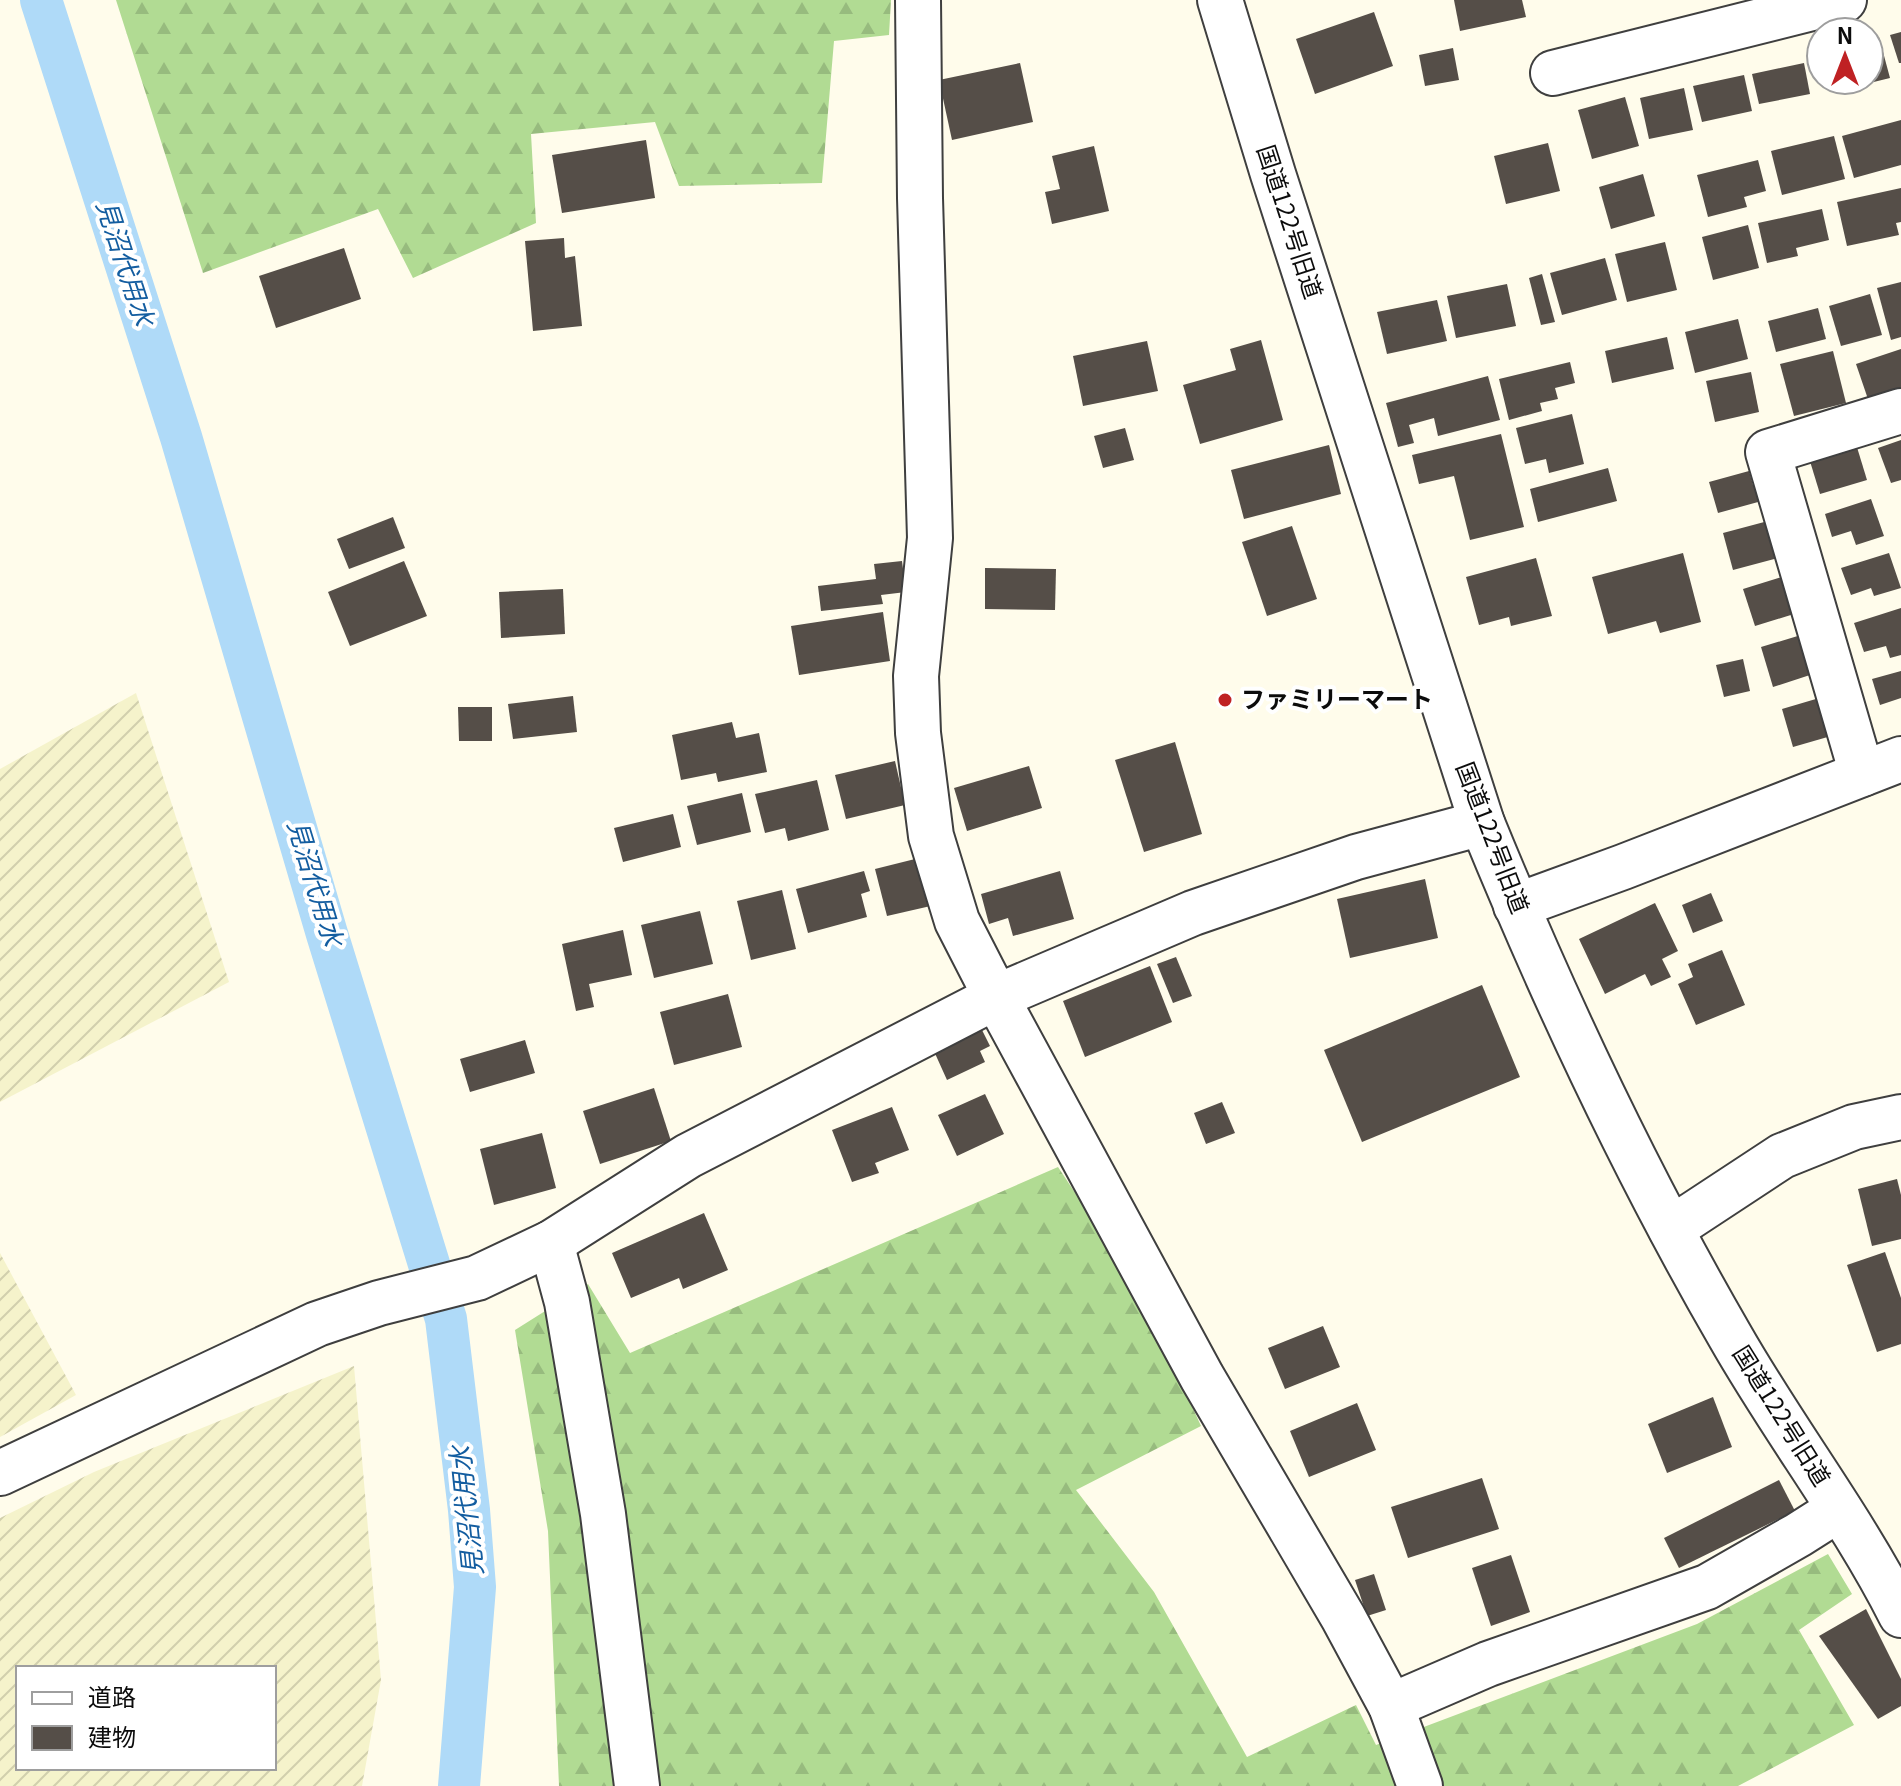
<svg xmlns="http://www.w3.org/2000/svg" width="1901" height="1786" font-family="Georgia,'Noto Sans JP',serif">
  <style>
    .farmland { fill: url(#farmland-furrows); fill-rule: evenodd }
    .forest { fill: url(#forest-firs) }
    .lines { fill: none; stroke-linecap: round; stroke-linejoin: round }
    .canal { stroke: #afdaf8; stroke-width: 42 }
    .building { fill: #554e48 }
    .minor-casing { stroke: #3f3f3f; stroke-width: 48 }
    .tertiary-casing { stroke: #3f3f3f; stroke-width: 48 }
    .minor { stroke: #fff; stroke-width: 44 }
    .tertiary { stroke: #fff; stroke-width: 44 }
    .poi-dot { fill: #bf2123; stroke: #fff; stroke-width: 3 }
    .labels { text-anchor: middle; stroke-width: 8; stroke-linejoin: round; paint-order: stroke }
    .street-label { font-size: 24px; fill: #0c0c0c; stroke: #fff }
    .poi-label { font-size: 24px; font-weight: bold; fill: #0c0c0c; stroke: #fff; text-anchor: start }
    .water-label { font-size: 26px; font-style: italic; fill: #135da0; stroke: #fff }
  </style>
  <defs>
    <pattern id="farmland-furrows" width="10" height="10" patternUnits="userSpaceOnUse" patternTransform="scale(2)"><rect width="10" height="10" fill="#f5f3cb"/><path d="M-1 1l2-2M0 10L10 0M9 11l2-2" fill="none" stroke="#d1cfad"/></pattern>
    <pattern id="forest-firs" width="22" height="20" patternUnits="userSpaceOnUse" patternTransform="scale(2)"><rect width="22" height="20" fill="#b1db93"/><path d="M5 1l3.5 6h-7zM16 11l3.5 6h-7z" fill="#97bb7e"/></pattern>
  </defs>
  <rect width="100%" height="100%" fill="#fffceb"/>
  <g class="farmland">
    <polygon points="136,693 229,982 0,1102 0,769"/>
    <polygon points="0,1253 76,1395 0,1437"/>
    <path d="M354 1366 381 1680 362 1786H0V1518L94 1472ZM274 1668V1768H18V1668Z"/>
  </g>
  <g class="forest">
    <polygon points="116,0 891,0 889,35 834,41 822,183 679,186 655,122 531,134 536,223 413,278 378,209 203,273"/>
    <polygon points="1058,1167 1137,1286 1201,1426 1076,1490 1154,1592 1247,1757 1356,1705 1376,1745 1697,1624 1828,1554 1852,1594 1799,1630 1854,1725 1738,1786 559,1786 548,1531 515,1330 588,1284 630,1353"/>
  </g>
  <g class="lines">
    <polyline class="canal" points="41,0 181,437 327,934 446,1319 469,1510 475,1587 459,1786"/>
  </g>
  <g class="building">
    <polygon points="1454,0 1522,0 1526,17 1460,31"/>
    <polygon points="1374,12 1393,66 1315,94 1296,39"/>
    <polygon points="1901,32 1901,63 1899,63 1890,35"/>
    <polygon points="1879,37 1890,78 1833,92 1830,80 1869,80 1869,40"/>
    <polygon points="1453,48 1459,80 1425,86 1419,55"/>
    <polygon points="1020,63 1033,122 952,140 939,80"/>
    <polygon points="1804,63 1810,94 1759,104 1752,74"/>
    <polygon points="1744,75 1752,111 1702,122 1693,86"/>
    <polygon points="1684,88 1693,130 1649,139 1640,98"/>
    <polygon points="1625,97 1639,146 1592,159 1578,110"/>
    <polygon points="1901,120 1901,165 1854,178 1842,136"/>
    <polygon points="1834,136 1845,179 1782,195 1771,151"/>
    <polygon points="646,140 655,198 562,213 552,155"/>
    <polygon points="1548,143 1560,191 1506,204 1494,156"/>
    <polygon points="1094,146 1109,211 1052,224 1045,192 1060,189 1052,156"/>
    <polygon points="1758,160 1766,191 1744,197 1747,207 1708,217 1697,175"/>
    <polygon points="1643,174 1655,216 1611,229 1599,187"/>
    <polygon points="1901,188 1901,222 1896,223 1899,235 1847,246 1837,202"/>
    <polygon points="1822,209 1829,240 1796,248 1798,256 1767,263 1758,223"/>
    <polygon points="1748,225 1759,268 1713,280 1702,237"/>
    <polygon points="564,238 565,258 575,256 582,326 533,331 525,241"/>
    <polygon points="1665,242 1677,290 1627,302 1615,254"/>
    <polygon points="344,248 361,299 276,328 259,276"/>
    <polygon points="1605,258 1617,300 1562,315 1550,273"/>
    <polygon points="1542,274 1555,322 1541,325 1529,278"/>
    <polygon points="1901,282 1901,337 1891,340 1877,288"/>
    <polygon points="1507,284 1516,326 1456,338 1447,296"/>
    <polygon points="1870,294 1882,335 1841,346 1829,306"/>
    <polygon points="1437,300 1447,341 1387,354 1377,312"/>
    <polygon points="1818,308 1826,339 1776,352 1768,321"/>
    <polygon points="1738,319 1748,359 1695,373 1685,332"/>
    <polygon points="1667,337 1674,369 1612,383 1605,351"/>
    <polygon points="1261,340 1283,420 1200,444 1183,385 1236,370 1230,349"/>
    <polygon points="1147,341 1158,391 1083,406 1073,356"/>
    <polygon points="1901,349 1901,394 1870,405 1856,364"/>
    <polygon points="1833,351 1846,403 1794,416 1780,364"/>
    <polygon points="1570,362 1575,383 1555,388 1558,399 1540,403 1542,411 1509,420 1499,379"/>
    <polygon points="1751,372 1759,412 1715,422 1706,381"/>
    <polygon points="1488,376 1500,420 1438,436 1434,418 1409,425 1414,443 1398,447 1386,403"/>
    <polygon points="1572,414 1584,464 1549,473 1546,459 1525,464 1516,428"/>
    <polygon points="1125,428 1134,460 1103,468 1094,436"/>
    <polygon points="1501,434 1524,527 1470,540 1454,476 1419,484 1412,455"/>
    <polygon points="1901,440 1901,480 1891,483 1878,448"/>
    <polygon points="1856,444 1867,480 1820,494 1809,458"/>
    <polygon points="1329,445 1341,494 1244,519 1231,470"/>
    <polygon points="1608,468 1617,501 1538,522 1530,489"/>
    <polygon points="1749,471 1753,485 1764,482 1769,499 1718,513 1709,482"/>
    <polygon points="1871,499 1884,536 1856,545 1851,531 1832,537 1825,514"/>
    <polygon points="393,517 405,548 349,569 337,539"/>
    <polygon points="1768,521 1778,558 1733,570 1723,533"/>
    <polygon points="1292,526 1317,599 1267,616 1242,542"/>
    <polygon points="1683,553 1701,622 1660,633 1656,621 1608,634 1592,577"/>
    <polygon points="1889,553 1901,588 1874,596 1871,588 1851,595 1841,568"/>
    <polygon points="1536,558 1552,616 1511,626 1509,617 1479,625 1466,577"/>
    <polygon points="404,561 427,616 350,646 328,592"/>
    <polygon points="902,561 906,592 881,595 883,604 821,611 818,586 876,579 874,564"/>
    <polygon points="985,568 1056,569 1055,610 985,609"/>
    <polygon points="1782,577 1794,614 1755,626 1743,589"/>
    <polygon points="563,589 565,634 501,638 499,592"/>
    <polygon points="1901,608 1901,655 1890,658 1886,646 1864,652 1854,623"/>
    <polygon points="883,612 890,661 799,675 791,626"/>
    <polygon points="1801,635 1813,674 1773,687 1761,647"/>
    <polygon points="1743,659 1750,691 1724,697 1716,665"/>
    <polygon points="1901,671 1901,698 1880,705 1872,679"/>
    <polygon points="573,696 577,732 513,739 508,704"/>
    <polygon points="1826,696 1838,734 1793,747 1782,709"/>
    <polygon points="458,707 492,707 492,741 459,741"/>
    <polygon points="732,722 736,738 759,733 767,772 718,782 716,773 681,780 672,735"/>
    <polygon points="1175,742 1202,834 1144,852 1115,760"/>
    <polygon points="895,761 905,805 846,819 835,775"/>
    <polygon points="1029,766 1042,808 967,831 954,788"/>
    <polygon points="817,780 829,830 788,841 785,828 765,833 755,794"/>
    <polygon points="742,793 751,832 697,845 687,806"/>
    <polygon points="673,814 681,847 623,862 614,828"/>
    <polygon points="923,857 935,905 887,916 875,869"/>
    <polygon points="864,871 870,891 861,894 867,917 808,933 796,889"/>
    <polygon points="1060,871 1074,919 1013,936 1008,918 989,924 981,894"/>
    <polygon points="1425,879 1438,938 1350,958 1337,899"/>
    <polygon points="782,890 796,949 751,960 737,901"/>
    <polygon points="1711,893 1723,921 1693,933 1682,905"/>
    <polygon points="1655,903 1678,951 1662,959 1671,977 1651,986 1645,974 1605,994 1579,939"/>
    <polygon points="700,911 713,964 654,978 641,925"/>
    <polygon points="623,930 632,975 589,984 594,1007 576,1011 562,944"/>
    <polygon points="1722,950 1745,1005 1696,1025 1678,984 1693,977 1688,964"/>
    <polygon points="1176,957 1192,996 1173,1003 1157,964"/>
    <polygon points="1150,966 1172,1022 1085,1057 1063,1001"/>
    <polygon points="1482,985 1520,1077 1362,1142 1324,1050"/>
    <polygon points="728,994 742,1047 674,1065 660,1012"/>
    <polygon points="980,1026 990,1046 980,1051 985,1062 947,1080 933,1049"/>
    <polygon points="525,1040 535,1073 470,1092 460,1059"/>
    <polygon points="654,1088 671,1141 600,1164 583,1111"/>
    <polygon points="985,1094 1004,1134 957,1156 938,1115"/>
    <polygon points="1222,1102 1235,1133 1206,1144 1194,1113"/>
    <polygon points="892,1107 909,1150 875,1163 879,1173 852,1182 832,1130"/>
    <polygon points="542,1133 556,1188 494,1205 480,1149"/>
    <polygon points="1897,1179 1901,1195 1901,1239 1872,1246 1858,1189"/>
    <polygon points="704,1213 728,1270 683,1289 679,1278 631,1298 612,1253"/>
    <polygon points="1885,1252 1901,1298 1901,1344 1877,1352 1847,1265"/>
    <polygon points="1323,1326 1340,1367 1285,1389 1268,1348"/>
    <polygon points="1713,1397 1732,1447 1667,1473 1648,1424"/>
    <polygon points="1357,1403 1376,1450 1309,1477 1290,1431"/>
    <polygon points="1482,1478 1499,1529 1408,1558 1391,1507"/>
    <polygon points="1779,1480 1795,1511 1679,1568 1664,1538"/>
    <polygon points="1511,1555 1530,1612 1491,1626 1472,1568"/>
    <polygon points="1374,1574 1386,1610 1367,1616 1355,1580"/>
    <polygon points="1866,1609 1901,1679 1901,1706 1878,1719 1819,1636"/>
  </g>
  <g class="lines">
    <g class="minor-casing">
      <g id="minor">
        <polyline points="918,0 920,198 930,538 916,676 918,733 931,836 957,921 996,997 1202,1377 1343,1617 1391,1706 1420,1786"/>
        <polyline points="1553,73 1844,0"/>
        <polyline points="1862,774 1768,452 1901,411"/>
        <polyline points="1671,1229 1782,1156 1854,1127 1901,1117"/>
        <polyline points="551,1243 567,1302 603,1514 637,1786"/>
        <polyline points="0,1473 317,1324 379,1303 477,1278 551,1243 688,1156 996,997 1193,913 1356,857 1482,823"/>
        <polyline points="1391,1706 1488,1664 1707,1587 1798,1535 1839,1509"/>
      </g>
    </g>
    <g class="tertiary-casing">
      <g id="tertiary">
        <path d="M1220 0 1273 174 1482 823C1554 999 1635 1172 1730 1336 1784 1431 1852 1518 1901 1615"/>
        <polyline points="1516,906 1623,867 1901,759"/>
      </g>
    </g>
    <use href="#minor" class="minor"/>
    <use href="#tertiary" class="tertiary"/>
  </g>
  <circle class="poi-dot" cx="1225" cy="700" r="8"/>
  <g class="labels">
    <g class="street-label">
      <text transform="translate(1289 222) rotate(72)" y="8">国道122号旧道</text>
      <text transform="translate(1492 838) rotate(69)" y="8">国道122号旧道</text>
      <text transform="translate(1781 1416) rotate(58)" y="8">国道122号旧道</text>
    </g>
    <g class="poi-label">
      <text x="1241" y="708">ファミリーマート</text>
    </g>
    <g class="water-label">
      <text transform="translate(125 263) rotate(72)" y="9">見沼代用水</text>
      <text transform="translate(315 883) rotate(73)" y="9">見沼代用水</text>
      <text transform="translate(467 1511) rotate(-96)" y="9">見沼代用水</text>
    </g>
  </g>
  <rect x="16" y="1666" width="260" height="104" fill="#ffffff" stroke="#9e9e9e" stroke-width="2"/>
  <rect x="32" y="1692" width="40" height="12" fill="#ffffff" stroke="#9e9e9e" stroke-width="2"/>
  <text x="88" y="1706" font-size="24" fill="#0c0c0c">道路</text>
  <rect x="32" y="1726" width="40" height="24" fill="#554e48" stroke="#9e9e9e" stroke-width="2"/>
  <text x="88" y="1746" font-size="24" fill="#0c0c0c">建物</text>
  <g transform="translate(1845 56)"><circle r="38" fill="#ffffff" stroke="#9e9e9e" stroke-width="2"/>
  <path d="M0-6L14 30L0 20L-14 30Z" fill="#bf2123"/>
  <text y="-12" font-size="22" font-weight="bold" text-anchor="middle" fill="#0c0c0c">N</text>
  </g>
</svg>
